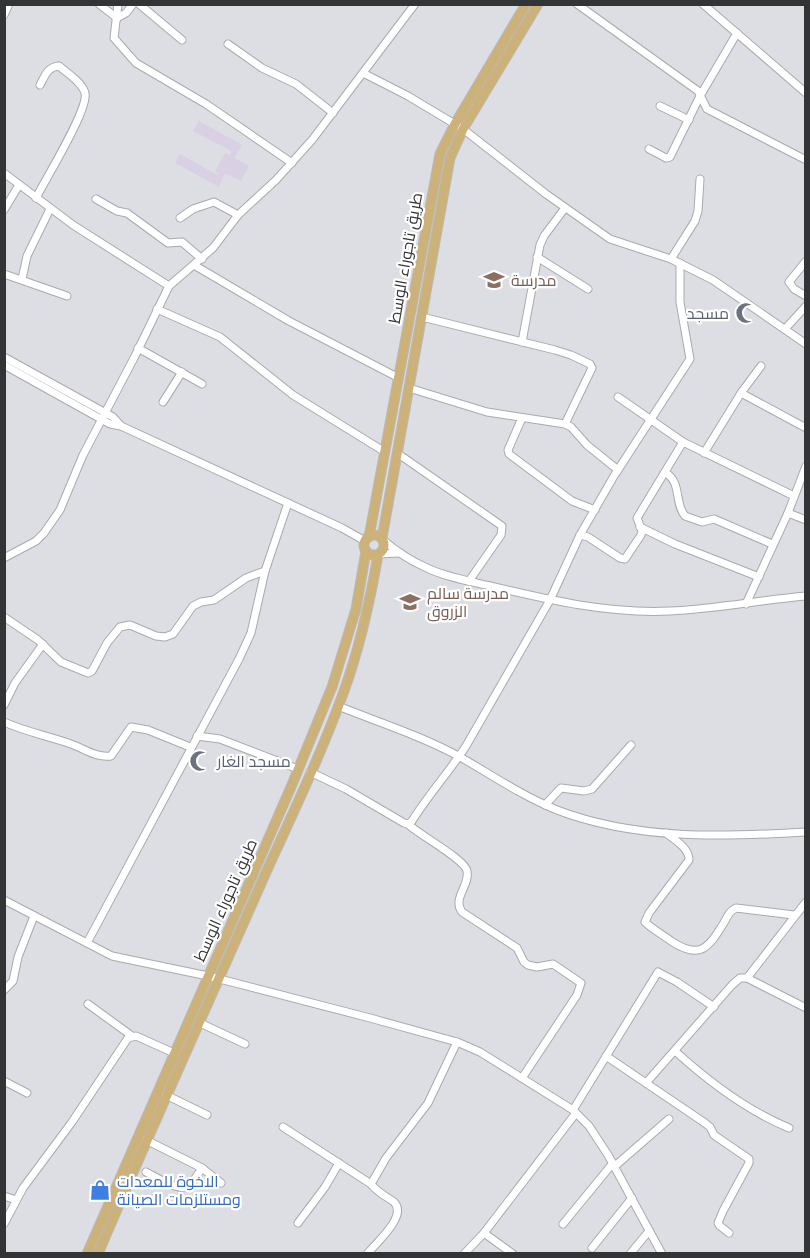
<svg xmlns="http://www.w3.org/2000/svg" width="810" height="1258" font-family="'IBM Plex Serif',Cairo,serif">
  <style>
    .education { fill: #dad0e4 }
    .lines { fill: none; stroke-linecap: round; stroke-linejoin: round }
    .minor-casing { stroke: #a8aaaf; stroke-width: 9 }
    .major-casing { stroke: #bababa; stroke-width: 11 }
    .minor { stroke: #fff; stroke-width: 7 }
    .major { stroke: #ccb279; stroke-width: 9 }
    .labels { text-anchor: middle; stroke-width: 4.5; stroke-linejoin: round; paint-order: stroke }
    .street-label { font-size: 16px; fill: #333435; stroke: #fff }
    .education-label { font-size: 16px; fill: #785e54; stroke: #fff; text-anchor: start }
    .worship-label { font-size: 16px; fill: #5b616d; stroke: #fff; text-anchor: end }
    .shop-label { font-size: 16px; fill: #366cbe; stroke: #fff; text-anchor: start }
  </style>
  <rect width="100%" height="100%" fill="#dcdee3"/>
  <polygon class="education" points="199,121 242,145 234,158 249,166 241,181 225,173 219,187 175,163 180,154 217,175 218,173 215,171 225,153 230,155 231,151 193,131"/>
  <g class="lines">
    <g class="minor-casing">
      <g id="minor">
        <polyline points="99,4 117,18"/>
        <polyline points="118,4 114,38 136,63 206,104 292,163"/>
        <polyline points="139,4 182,40"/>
        <polyline points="577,4 698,91 707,109 806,160"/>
        <polyline points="703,4 806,93"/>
        <polyline points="4,15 9,4"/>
        <polyline points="117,18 126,13 133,4"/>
        <polyline points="228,44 262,68 296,84 333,113"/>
        <polyline points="363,73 408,96 463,129 546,194 610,239 671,259 713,280 806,344"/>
        <polyline points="660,106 689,120"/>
        <polyline points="649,149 666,158 670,157 700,96 737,33"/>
        <polyline points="4,173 73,225 169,286"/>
        <path d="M36 198C45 180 89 109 85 93 82 82 67 73 59 66 47 67 45 76 40 85"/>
        <polyline points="96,199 117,211 127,213 168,243 182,242 202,259"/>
        <polyline points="4,210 19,185"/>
        <polyline points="180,218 193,209 214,202 238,215"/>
        <polyline points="537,257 588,289"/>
        <polyline points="671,259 695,221 698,211 700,179"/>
        <polyline points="806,261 789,282 794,289 806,296"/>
        <polyline points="194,265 289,321 399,378"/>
        <polyline points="4,274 67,296"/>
        <polyline points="22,279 27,256 50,209"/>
        <polyline points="157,309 220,337 293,395 385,452"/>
        <polyline points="422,317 555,350 571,355 590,364 592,368 565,424"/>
        <polyline points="785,329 806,306"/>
        <polyline points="522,342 540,245 544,236 565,208"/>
        <polyline points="138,348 202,384"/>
        <polyline points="4,357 113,417 121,426"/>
        <polyline points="4,365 110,424 121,426 342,528 365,541"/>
        <polyline points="409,388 487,412 565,424 571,427 587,445 618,470"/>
        <polyline points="741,393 806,428"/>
        <polyline points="618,397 683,442 794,496"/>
        <polyline points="163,402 182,372"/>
        <polyline points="522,418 508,450 509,454 572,501 595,510"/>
        <polyline points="397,453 502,526 501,535 469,581"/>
        <polyline points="704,453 741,393 761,366"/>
        <path d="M666 473C682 483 674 503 685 516L702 522 714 519 772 544"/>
        <polyline points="788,513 806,520"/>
        <polyline points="640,527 675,544 759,577"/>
        <polyline points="580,535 614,476 690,359 680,302 680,263"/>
        <path d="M383 540C396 551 409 560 425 567 445 577 469 581 490 586 549 600 609 614 670 611 715 609 760 600 806 596"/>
        <polyline points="380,554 399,553"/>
        <polyline points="4,558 36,541 44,533 60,510 83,455 135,356 169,286 213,248 238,215 276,180 312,140 415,4"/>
        <polyline points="746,604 788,513 806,466"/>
        <polyline points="4,617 38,640 61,662 88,673 92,671 107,643 120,627 130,625 156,636 165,637 173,634 193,606 201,602 214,600 246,578 265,571"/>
        <polyline points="4,705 15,683 43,644"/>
        <path d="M338 706C378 722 422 736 460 757 492 775 522 796 557 810 635 840 723 837 806 832"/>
        <path d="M4 722C26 732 49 736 71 744 85 749 96 758 111 756L131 727 148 730 190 747"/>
        <polyline points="197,736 220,739 298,769"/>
        <path d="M310 772 346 789 404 823 408 824 412 821C429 794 449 772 466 746L550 600 580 535 588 537 620 558 625 559 641 535 642 531 637 518 683 442"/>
        <polyline points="545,805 561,788 584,791 592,789 631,745"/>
        <path d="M408 824C419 835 465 859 467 871 470 886 452 898 462 912L517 948 524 962 528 965 537 967 553 964 581 983 577 995 522 1078"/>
        <path d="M666 833C675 840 689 848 689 860L649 913 645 922C652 929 663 935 671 941 700 960 708 949 725 921 728 915 730 911 736 908L794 915"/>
        <polyline points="4,900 112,956 208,976 370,1018 457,1042 480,1052 573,1110 589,1126 608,1155 662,1254"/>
        <polyline points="87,943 239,659 251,633 265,571 288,503"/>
        <polyline points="747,978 806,1008"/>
        <polyline points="4,990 13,981 18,957 34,916"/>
        <polyline points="88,1004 132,1036"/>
        <polyline points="200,1023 245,1044"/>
        <path d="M675 1051C708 1081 748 1111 789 1128"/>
        <polyline points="606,1056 705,1123 710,1127 714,1135 749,1159 749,1163 723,1211 718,1223 720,1226 729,1233"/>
        <polyline points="4,1081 27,1093"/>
        <polyline points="646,1083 732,985 740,978 747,978 806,902"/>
        <polyline points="166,1095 207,1115"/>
        <polyline points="573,1110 658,972 677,982 714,1007"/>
        <polyline points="283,1127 371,1184"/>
        <path d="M146 1140 202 1168C198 1173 193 1184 187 1187 179 1191 155 1177 146 1172"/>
        <polyline points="615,1166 669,1119"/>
        <polyline points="202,1168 221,1183"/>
        <polyline points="4,1196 16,1200"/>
        <polyline points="298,1223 325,1187 339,1163"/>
        <polyline points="4,1224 23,1188 72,1122 128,1038 136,1036 174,1053"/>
        <polyline points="563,1224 613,1163"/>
        <polyline points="484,1233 513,1254"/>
        <polyline points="592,1248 632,1198"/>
        <path d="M367 1254C376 1243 408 1216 394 1202 386 1196 378 1193 371 1184L386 1158 428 1103 457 1042"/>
        <polyline points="464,1254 484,1233 576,1113"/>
        <polyline points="630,1254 649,1231"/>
      </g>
    </g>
    <g class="major-casing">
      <g id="major">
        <circle cx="374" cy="545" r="10"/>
        <polyline points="369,537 440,154 455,124 526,4"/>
        <polyline points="382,538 450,158 463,129 538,4"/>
        <polyline points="87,1254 291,787 332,687 356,609 366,551"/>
        <path d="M98 1254C151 1128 208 1004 263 879 291 817 321 755 344 691 360 647 370 601 378 555"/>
      </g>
    </g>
    <use href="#minor" class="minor"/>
    <use href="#major" class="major"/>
  </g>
  <defs>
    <g id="school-bare" transform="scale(1.62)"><path d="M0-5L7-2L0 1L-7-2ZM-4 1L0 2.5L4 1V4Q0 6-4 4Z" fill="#8d6e63" stroke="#fff" stroke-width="2.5" paint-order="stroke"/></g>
    <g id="mosque-bare" transform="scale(1.62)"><path d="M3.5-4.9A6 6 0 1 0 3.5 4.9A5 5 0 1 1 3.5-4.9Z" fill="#6b7280" stroke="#fff" stroke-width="2.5" paint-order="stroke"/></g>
    <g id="shop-bare" transform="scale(1.62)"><path d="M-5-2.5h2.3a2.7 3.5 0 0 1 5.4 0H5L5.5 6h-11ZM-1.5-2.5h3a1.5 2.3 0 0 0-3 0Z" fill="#3f7fe0" stroke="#fff" stroke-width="2.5" paint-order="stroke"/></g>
  </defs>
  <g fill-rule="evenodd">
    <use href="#school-bare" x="494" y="280"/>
    <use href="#mosque-bare" x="746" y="313"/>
    <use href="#school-bare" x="410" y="602"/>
    <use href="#mosque-bare" x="200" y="761"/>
    <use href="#shop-bare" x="100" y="1190"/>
  </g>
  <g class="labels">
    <g class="street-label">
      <text transform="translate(405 258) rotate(-80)" y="6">طريق تاجوراء الوسط</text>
      <text transform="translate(225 900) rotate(-66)" y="6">طريق تاجوراء الوسط</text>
    </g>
    <g class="education-label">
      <text x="511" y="286">مدرسة</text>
      <text x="427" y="599">مدرسة سالم<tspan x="427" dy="18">الزروق</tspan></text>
    </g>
    <g class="worship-label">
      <text x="729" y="319">مسجد</text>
      <text x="217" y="767" text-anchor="start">مسجد الغار</text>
    </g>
    <g class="shop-label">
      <text x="117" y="1187">الاخوة للمعدات<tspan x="117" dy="18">ومستلزمات الصيانة</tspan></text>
    </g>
  </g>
  <rect width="810" height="1258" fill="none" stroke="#333435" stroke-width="12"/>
</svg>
